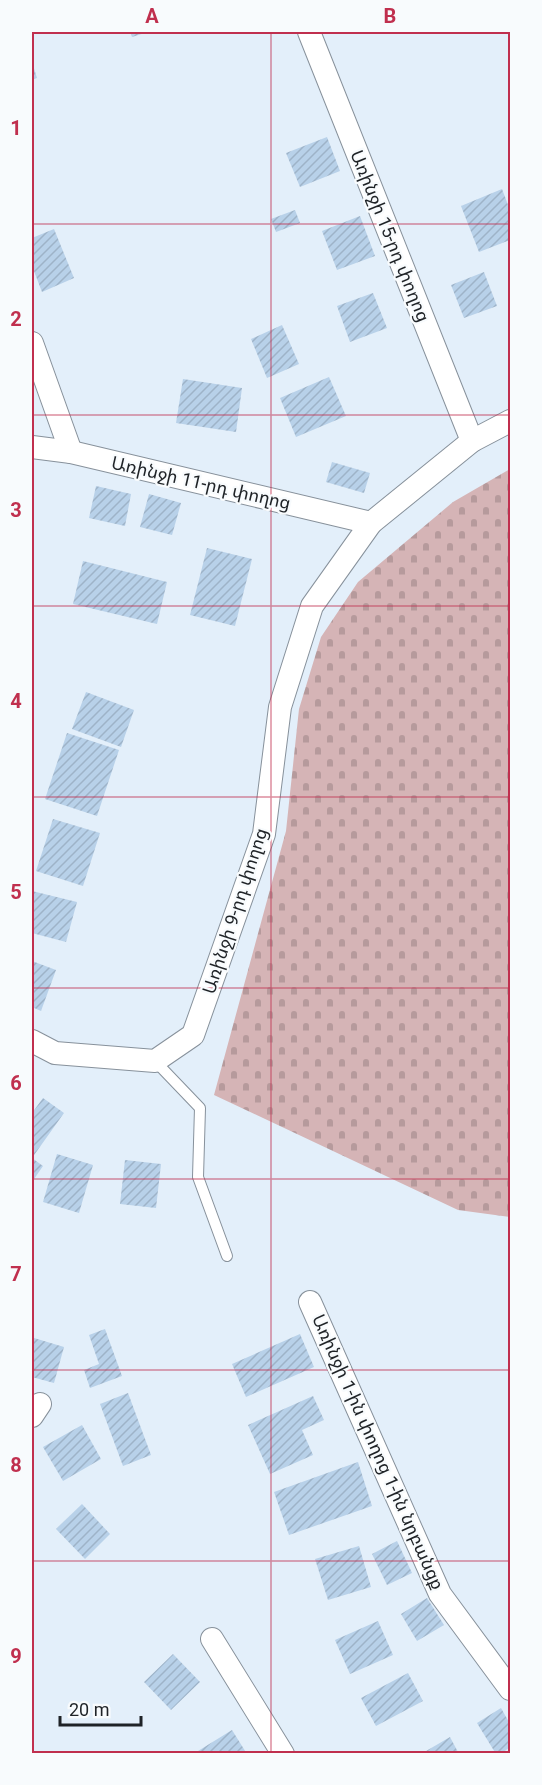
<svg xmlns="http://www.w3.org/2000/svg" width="542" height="1785" font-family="Roboto,'Noto Sans Armenian',sans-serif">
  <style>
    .cemetery { fill: url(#cemetery-stones) }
    .building { fill: url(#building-hatch) }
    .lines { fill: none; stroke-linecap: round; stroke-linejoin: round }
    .lane-casing { stroke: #87919b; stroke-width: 12 }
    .street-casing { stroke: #87919b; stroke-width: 24 }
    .lane { stroke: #fff; stroke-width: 10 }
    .street { stroke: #fff; stroke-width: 22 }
    .grid { fill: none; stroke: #c02f4e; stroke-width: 1.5; stroke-opacity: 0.55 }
    .labels { text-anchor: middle; stroke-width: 4.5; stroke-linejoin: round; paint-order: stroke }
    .street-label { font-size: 18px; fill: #1f2327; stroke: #f8fbfd }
    .neatline { fill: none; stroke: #c02f4e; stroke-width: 2 }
    .grid-label { font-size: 20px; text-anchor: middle; font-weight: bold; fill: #c02f4e }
  </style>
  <defs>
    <pattern id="cemetery-stones" width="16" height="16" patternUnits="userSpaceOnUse" patternTransform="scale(1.5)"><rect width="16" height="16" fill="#d5b4b6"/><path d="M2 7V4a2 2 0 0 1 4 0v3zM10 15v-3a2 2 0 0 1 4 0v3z" fill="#b69a9c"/></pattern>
    <pattern id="building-hatch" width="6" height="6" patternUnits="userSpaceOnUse" patternTransform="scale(1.5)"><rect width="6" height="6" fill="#b8d1e9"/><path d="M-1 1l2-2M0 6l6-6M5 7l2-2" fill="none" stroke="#9eb3c8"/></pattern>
  </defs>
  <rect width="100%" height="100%" fill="#e3effa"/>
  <polygon class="cemetery" points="510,469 510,1217 458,1210 214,1095 286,831 299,709 321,637 358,582 453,502"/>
  <g class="building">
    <polygon points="130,32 148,32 132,37"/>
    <polygon points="32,62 37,78 32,80"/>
    <polygon points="327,137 340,171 300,187 286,153"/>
    <polygon points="502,189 510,210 510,240 479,252 461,206"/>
    <polygon points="295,210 300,223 276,232 271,219"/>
    <polygon points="360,216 375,256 337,270 322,231"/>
    <polygon points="54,229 74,278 42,292 32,266 32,238"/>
    <polygon points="484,272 497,306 464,318 451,285"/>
    <polygon points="373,293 387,328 350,342 337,306"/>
    <polygon points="282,325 299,364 267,378 251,339"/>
    <polygon points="329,377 346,416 296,437 280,398"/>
    <polygon points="183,379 242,388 236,432 176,423"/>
    <polygon points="332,462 370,473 364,493 326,482"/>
    <polygon points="96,486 131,494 125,526 89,518"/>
    <polygon points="149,494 181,503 172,535 140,527"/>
    <polygon points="207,548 252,559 235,626 190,615"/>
    <polygon points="83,561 167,582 157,624 73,604"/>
    <polygon points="86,692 134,710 121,747 72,729"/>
    <polygon points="67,733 119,750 97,816 45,799"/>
    <polygon points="53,819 100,833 83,886 36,871"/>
    <polygon points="32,891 77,902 66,942 32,933"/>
    <polygon points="32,961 56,970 41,1011 32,1007"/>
    <polygon points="43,1098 64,1113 32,1158 43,1166 32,1182 32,1113"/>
    <polygon points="57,1154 93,1165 79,1213 43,1202"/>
    <polygon points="125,1160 161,1164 156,1208 120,1204"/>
    <polygon points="105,1329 122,1376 90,1388 84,1370 99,1364 89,1335"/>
    <polygon points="300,1334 314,1367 246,1397 232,1364"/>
    <polygon points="34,1338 64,1347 54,1383 32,1377 32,1346"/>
    <polygon points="128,1393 151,1455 123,1466 100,1404"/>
    <polygon points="313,1396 324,1420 302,1430 313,1455 270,1474 248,1425"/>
    <polygon points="82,1425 101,1459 63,1481 43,1447"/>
    <polygon points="358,1462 372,1506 289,1535 274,1492"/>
    <polygon points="82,1504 110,1534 85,1559 56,1529"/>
    <polygon points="397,1541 412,1573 387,1585 372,1554"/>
    <polygon points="359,1546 371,1587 328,1600 315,1559"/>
    <polygon points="427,1598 444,1625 417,1641 401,1614"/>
    <polygon points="378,1621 393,1655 350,1674 335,1640"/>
    <polygon points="173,1654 200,1682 171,1710 144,1682"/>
    <polygon points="408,1673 423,1701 376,1726 361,1698"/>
    <polygon points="501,1708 510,1724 510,1747 501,1754 496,1754 477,1723"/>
    <polygon points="232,1730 247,1754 200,1754 198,1751"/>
    <polygon points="450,1737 459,1754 421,1754"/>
  </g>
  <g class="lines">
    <g class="lane-casing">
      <polyline id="lane" points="155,1061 200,1108 198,1177 227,1256"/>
    </g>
    <g class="street-casing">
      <g id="street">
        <polyline points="309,32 472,441"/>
        <polyline points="32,343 71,452"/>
        <polyline points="32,447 71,452 371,523"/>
        <polyline points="32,1041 55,1053 155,1061 193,1035 264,834 280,707 312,606 371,523 472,441 510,421"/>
        <polyline points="310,1302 440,1594 510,1689"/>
        <polyline points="32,1416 40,1404"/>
        <polyline points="212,1639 283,1754"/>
      </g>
    </g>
    <use href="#lane" class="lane"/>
    <use href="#street" class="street"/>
  </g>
  <path class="grid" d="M271 32V1754M32 224H510M32 415H510M32 606H510M32 797H510M32 988H510M32 1179H510M32 1370H510M32 1561H510"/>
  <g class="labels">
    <g class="street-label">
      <text transform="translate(390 236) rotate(68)" y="6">Առինջի 15-րդ փողոց</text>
      <text transform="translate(201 483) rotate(13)" y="6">Առինջի 11-րդ փողոց</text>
      <text transform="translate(235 911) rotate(-72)" y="6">Առինջի 9-րդ փողոց</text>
      <text transform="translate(378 1452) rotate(66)" y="6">Առինջի 1-ին փողոց 1-ին նրբանցք</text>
    </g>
  </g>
  <rect width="542" height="1785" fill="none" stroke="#f8fbfd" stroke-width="66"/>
  <path d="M60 1716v9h81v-9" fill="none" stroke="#1f2327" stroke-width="3"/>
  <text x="69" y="1716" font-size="18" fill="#1f2327" stroke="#f8fbfd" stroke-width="4.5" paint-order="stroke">20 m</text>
  <rect x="33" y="33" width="476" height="1719" class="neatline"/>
  <g class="grid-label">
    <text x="152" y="23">A</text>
    <text x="390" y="23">B</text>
    <text x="16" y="135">1</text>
    <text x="16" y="326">2</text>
    <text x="16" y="517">3</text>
    <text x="16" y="708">4</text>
    <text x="16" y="899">5</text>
    <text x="16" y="1090">6</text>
    <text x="16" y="1281">7</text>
    <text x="16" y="1472">8</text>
    <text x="16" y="1663">9</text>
  </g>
</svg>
